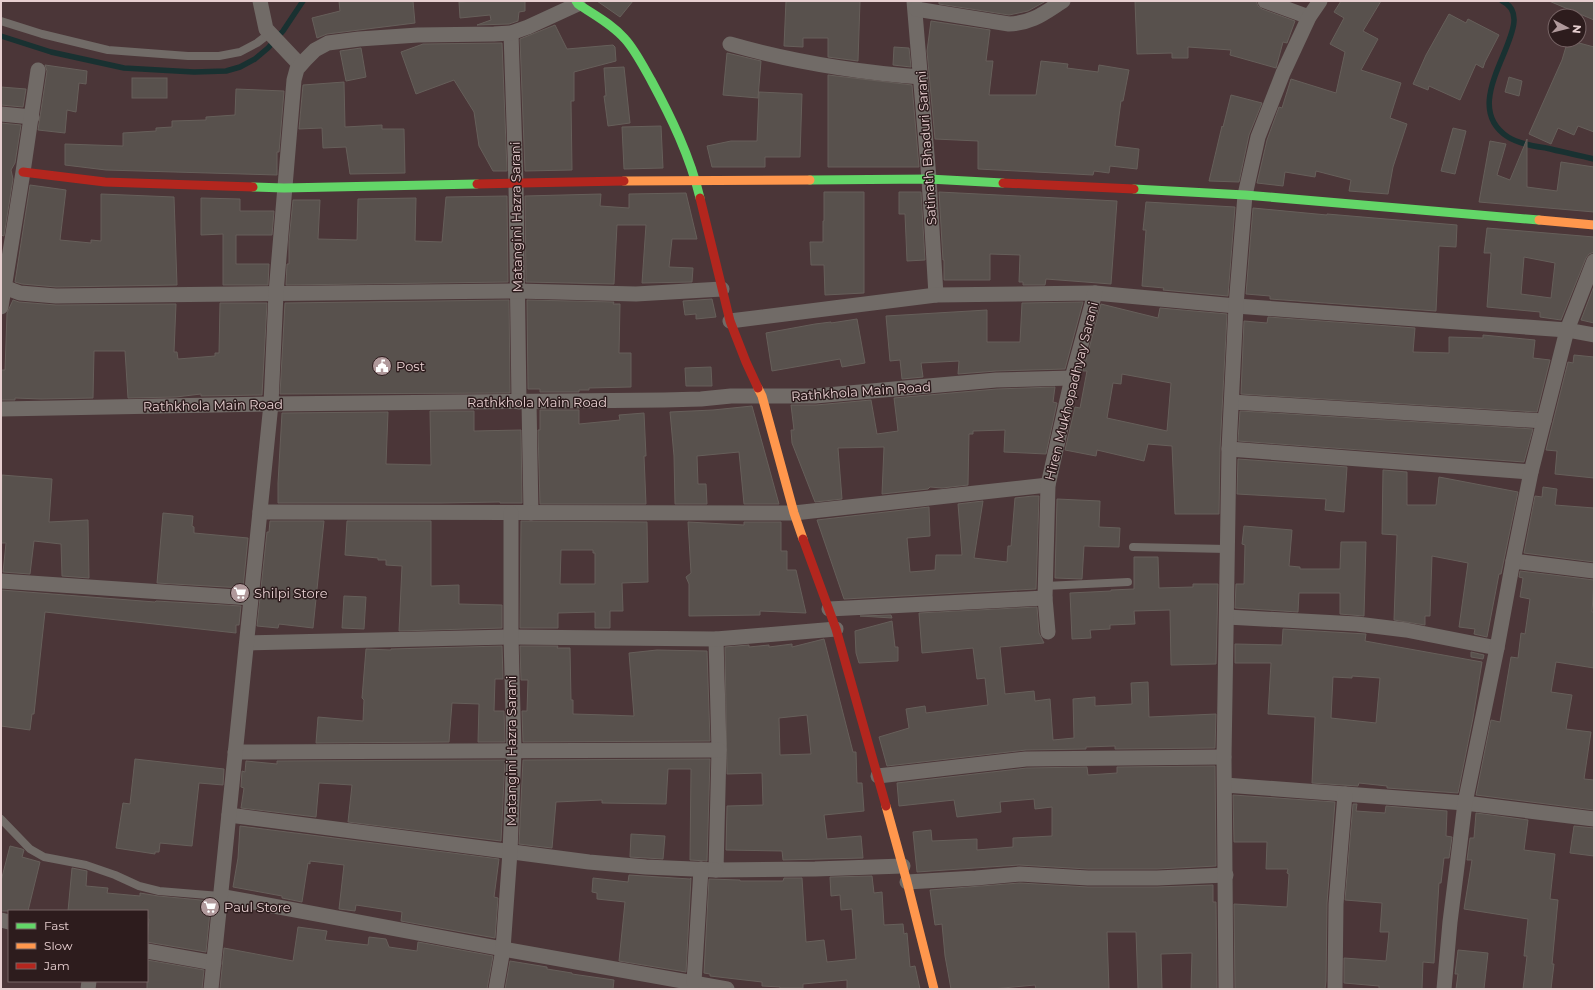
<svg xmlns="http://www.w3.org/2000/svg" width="1595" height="990" font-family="Montserrat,sans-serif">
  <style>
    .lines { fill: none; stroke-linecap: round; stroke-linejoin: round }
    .stream { stroke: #193131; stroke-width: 5.5 }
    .building { fill: #58514d; stroke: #665f5a; fill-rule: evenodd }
    .lane { stroke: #716b67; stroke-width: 8 }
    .street { stroke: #716b67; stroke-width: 15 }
    .fast { stroke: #63d668; stroke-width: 9 }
    .slow { stroke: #ff974d; stroke-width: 9 }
    .jam { stroke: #b3261e; stroke-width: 9 }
    .labels { text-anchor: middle; stroke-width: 3; stroke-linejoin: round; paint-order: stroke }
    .street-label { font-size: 13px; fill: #e7cfd0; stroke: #2d1c1d }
    .poi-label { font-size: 13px; fill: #e7cfd0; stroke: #2d1c1d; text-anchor: start }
  </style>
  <rect width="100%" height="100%" fill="#4b3638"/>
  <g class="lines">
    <g class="stream">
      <path d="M1502 1C1546 21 1451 100 1508 137 1519 144 1534 146 1546 148 1562 152 1578 155 1594 159"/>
      <polyline points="1,36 51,52 124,68 194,72 226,71 240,67 255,59 268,48 283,31 303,1"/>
    </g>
  </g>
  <g class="building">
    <polygon points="339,1 413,1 415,23 327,34 317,38 312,18 340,11"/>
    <polygon points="476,1 525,1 525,11 519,12 518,21 509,24 477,25 491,20 490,15 460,18 459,2"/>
    <polygon points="597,1 633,1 620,17"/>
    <polygon points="786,1 860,1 858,61 828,57 828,38 803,38 803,47 784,46"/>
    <polygon points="939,1 1046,1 1028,11 1009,15 939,4"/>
    <polygon points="1135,1 1256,1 1258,6 1262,9 1295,21 1287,43 1283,42 1276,68 1230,55 1231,50 1188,47 1188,58 1172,58 1172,53 1137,54"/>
    <polygon points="1341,1 1381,1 1363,31 1378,39 1361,70 1401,83 1390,118 1407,124 1393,167 1388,194 1349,191 1351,180 1316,171 1315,177 1285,172 1283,186 1257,183 1267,140 1279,107 1282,108 1291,79 1336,93 1345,52 1330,44 1344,18 1334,12"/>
    <polygon points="1549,1 1594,1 1594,20"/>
    <polygon points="1449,14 1466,23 1468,19 1499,35 1485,62 1483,68 1476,64 1460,100 1429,86 1428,90 1413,84 1426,55"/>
    <polygon points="931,21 990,30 986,61 993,61 989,95 1036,95 1041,61 1068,64 1067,68 1098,72 1099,65 1129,70 1123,101 1121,101 1115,146 1139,149 1137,169 1110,166 1109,173 1094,171 1093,175 978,169 978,141 935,139 927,51"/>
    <polygon points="555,25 567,49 613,45 615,47 616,61 574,72 574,101 571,101 572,170 525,171 520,39"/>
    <polygon points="1568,40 1594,47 1594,132 1578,126 1574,135 1558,128 1551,144 1529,134 1562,60"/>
    <polygon points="502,43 507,171 493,171 479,146 474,112 454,80 416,94 401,52 423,44"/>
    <polygon points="894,47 909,48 911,67 893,65"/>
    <polygon points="361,48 366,77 346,81 340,51"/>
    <polygon points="727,53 761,61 758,98 723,95"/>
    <polygon points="45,65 87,71 86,84 79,83 76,112 67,110 65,133 38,130 47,71"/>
    <polygon points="624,67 630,123 608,126 604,96 606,96 604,68"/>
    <polygon points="828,75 912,85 919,167 828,167"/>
    <polygon points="1509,77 1522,81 1519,96 1505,92"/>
    <rect x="132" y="78" width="35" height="20"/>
    <polygon points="344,82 345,127 382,125 382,129 404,129 405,173 350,174 346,147 323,148 322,128 299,129 303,85"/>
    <polygon points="1,87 26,89 23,107 1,105"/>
    <polygon points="236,89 284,91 279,152 277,152 277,175 106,170 65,165 65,144 123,146 123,133 156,131 156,128 172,127 172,121 206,120 206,117 235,115"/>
    <polygon points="759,92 802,94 800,157 765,157 765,167 712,167 707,146 731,141 757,141"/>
    <polygon points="1231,95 1262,103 1249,135 1239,182 1209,181 1222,126 1223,127"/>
    <polygon points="1,123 21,125 15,163 11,170 13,179 4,236 1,235"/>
    <polygon points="661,126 663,168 624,169 622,127"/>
    <polygon points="1453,128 1466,131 1455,174 1441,171"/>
    <polygon points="1527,139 1527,187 1557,191 1561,162 1594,167 1594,212 1479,202 1490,141 1506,144 1497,175 1510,180"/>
    <polygon points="30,185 66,190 60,240 91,243 91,240 101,241 101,194 174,197 177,285 56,287 22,284 15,282"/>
    <polygon points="824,192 864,192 864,293 825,295 824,265 811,265 810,242 823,242 823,221 824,221"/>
    <polygon points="899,192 921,192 925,260 907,261 905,214 899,214"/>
    <polygon points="939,192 1117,201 1111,284 1046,279 1045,285 1023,285 1023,282 1019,282 1020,255 990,254 990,280 944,280 944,260 943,260"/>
    <polygon points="686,193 697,239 672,239 669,267 693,268 692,282 642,283 646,225 617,225 614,284 526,282 525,196 601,194 600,206 629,208 629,194"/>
    <polygon points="507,196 508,282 286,285 287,264 289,264 289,241 293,200 320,200 318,239 357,240 358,199 416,198 415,241 442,242 446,197"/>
    <polygon points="201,198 240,199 240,211 274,211 272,235 236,235 236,264 269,264 268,285 223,285 223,234 201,235"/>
    <polygon points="1146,202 1235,207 1228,296 1163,290 1164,288 1142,286 1146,230 1143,230"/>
    <polygon points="1253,208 1327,215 1327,214 1457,225 1456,247 1439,246 1436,311 1270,299 1270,296 1246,294"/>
    <path d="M1487 228 1594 237V252L1589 254 1586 258 1561 320 1540 317V312L1487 307 1491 253H1484ZM1524 257 1555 263 1551 298 1521 294Z"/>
    <polygon points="1594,286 1594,323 1581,320"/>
    <polygon points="712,299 716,317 696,319 696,314 685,315 683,301"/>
    <polygon points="13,300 19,302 56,305 176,304 174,352 177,352 178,359 215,356 215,353 219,353 220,303 267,303 262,395 201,396 201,394 176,397 128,398 125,351 94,351 93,398 41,399 15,398 15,400 1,400 1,370 5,370 7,313"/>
    <polygon points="509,300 510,393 280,394 285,303"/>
    <polygon points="527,300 614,302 613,304 620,304 619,353 631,353 631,387 589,388 589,390 579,390 579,392 540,392 540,389 528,389"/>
    <polygon points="1083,302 1065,369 996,371 958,374 959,361 921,363 923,377 902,379 900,360 890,361 886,316 987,310 987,342 1020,342 1022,303"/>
    <path d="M1101 304 1158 318 1160 308 1227 314 1220 449 1219 514H1175L1172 446 1148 444 1144 461 1097 450 1096 456 1065 450 1075 407 1080 408 1087 371H1083ZM1122 374 1171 383 1167 431 1107 418 1113 383 1121 384Z"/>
    <polygon points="1268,317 1415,328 1413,352 1449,353 1449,337 1483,338 1483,335 1535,340 1533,358 1550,360 1537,412 1241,394 1244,321 1267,323"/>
    <polygon points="857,319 865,363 842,367 840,359 772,371 766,333 815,324 831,322 831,323"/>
    <polygon points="1574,355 1594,357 1594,478 1555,474 1557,451 1546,450 1568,362 1573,363"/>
    <polygon points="711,367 712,386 686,386 685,368"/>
    <polygon points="1055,387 1053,402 1057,403 1046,454 1004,452 1005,430 973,431 973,434 969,434 968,485 942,488 930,487 928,489 882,494 884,447 838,448 842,499 815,502 792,443 791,430 794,430 791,405 816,405 871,400 877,434 898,431 894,398 997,389"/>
    <polygon points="752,406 779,504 744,504 739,452 697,456 698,484 706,484 707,504 675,504 674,456 670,412 713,410"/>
    <polygon points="540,410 579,410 579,424 620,420 619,415 644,413 646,456 644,456 646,504 540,504 538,430 540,430"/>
    <polygon points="430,411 474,411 474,431 521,430 522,503 500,503 500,502 441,503 278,503 278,483 282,413 388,412 386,464 431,465"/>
    <polygon points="1240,411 1533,429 1524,462 1238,441"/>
    <polygon points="1238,459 1347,467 1344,512 1325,510 1326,499 1237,494"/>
    <polygon points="1383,470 1407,472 1407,505 1436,505 1439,477 1518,492 1501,574 1499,574 1487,637 1474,634 1475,629 1459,627 1468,563 1432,556 1430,616 1425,616 1425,625 1394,620 1397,535 1382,534"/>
    <polygon points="2,475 52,479 49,522 88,520 89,578 62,576 61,544 34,541 30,574 3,572 6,543 1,543"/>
    <polygon points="1543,487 1557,489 1555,505 1594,508 1594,562 1524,553 1535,496 1542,497"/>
    <polygon points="1033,496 1039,496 1036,589 844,599 817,520 929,507 930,536 907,538 910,572 935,570 936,555 962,555 958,504 983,501 974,558 1007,562 1008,546 1011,546 1015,498"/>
    <polygon points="1057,499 1100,501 1099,527 1120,528 1119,547 1084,546 1082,579 1055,578"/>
    <polygon points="163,513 193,516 192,526 194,527 194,533 248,538 243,588 157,583"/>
    <polygon points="270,521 324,521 313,628 279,624 278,628 257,626 267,532 269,532"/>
    <polygon points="347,521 431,521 431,586 459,585 459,604 502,605 502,628 399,631 402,566 386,565 386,560 378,560 378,558 345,555"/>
    <path d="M521 521 647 522 648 582 622 583 623 611H610V628H595V612L558 613V628H520ZM561 550H593V553H595V584H560Z"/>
    <polygon points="688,522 744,525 744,522 781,522 781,551 787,551 787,570 796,570 806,613 760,611 760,615 689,616 689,584 686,577 691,573"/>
    <polygon points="1244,526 1292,530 1289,566 1300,567 1300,569 1340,569 1341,542 1366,542 1364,616 1340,614 1340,593 1299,593 1298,612 1235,608 1236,584 1244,584 1245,545 1242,544"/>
    <polygon points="1134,557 1158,557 1159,588 1193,587 1193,584 1218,584 1216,664 1171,665 1170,610 1134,611 1135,624 1110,625 1110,629 1090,630 1091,638 1072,639 1070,593 1111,591 1111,590 1134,589"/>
    <polygon points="1520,571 1594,580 1592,612 1594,612 1594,668 1556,662 1551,692 1572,695 1566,729 1591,732 1584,779 1594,780 1594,810 1476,795 1491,720 1500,722 1511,657 1518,658 1521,633 1525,634 1530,599 1520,597 1523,578 1519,577"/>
    <polygon points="1,590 155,602 156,601 241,606 239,625 236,625 236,633 45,612 34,714 32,714 30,730 1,726"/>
    <polygon points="344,596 366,597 364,629 342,628"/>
    <polygon points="1037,607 1039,633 1044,643 1000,647 1005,694 1034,691 1035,701 1050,699 1053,740 1074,738 1073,699 1095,697 1095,706 1132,704 1131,683 1148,682 1149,717 1216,714 1215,748 1115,749 1115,746 1086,747 1086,749 1026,750 887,766 879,737 909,728 906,709 925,706 926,713 988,705 985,678 977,679 973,648 922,653 919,613"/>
    <polygon points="891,615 892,618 860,616"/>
    <polygon points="892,621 895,647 898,647 898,661 859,663 856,653 855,631"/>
    <path d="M1283 629 1366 634 1365 641 1482 662 1473 718 1458 793 1387 788V786L1359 783 1358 786 1312 783 1315 717 1268 714 1271 663H1235V644L1282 645ZM1352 676 1380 678 1376 723 1331 718 1333 677 1352 678Z"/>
    <path d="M824 639 853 752H856L857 783H862L864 811 824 815 827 839 861 836 863 858 783 860 782 851 726 850 727 806 763 805 762 773 727 774 725 647 749 645V647L769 645V647L792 644V647ZM807 715 811 754 780 755 779 718Z"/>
    <polygon points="502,646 503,679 495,679 494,711 504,711 505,742 478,742 479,704 452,703 449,742 316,743 318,717 363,721 364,700 362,698 366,649 391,650 391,649"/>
    <polygon points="520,646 558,646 557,648 570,648 571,700 573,700 573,714 607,715 634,716 629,653 657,650 707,651 710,741 523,742 522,711 527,711 528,680 521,680"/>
    <polygon points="1471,652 1484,655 1483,659 1471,657"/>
    <polygon points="135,759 224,769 223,785 199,783 192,846 160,843 159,852 155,852 155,854 116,848 123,803 130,804"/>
    <polygon points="710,759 707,861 690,860 691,769 668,769 666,804 602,803 602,800 556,802 552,848 519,844 523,760"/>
    <polygon points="505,760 501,841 348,822 352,785 319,783 316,817 241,808 244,788 241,787 242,771 245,772 246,761 277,764 277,761"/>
    <polygon points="1215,766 1216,866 1157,869 1088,869 1019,865 917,872 913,832 931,830 932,841 977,839 977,850 1013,847 1013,838 1052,836 1052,807 1035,809 1034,799 1000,802 1001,812 957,817 954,800 899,806 897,783 1027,768 1087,767 1088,775 1117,773 1117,767"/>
    <polygon points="1233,795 1335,802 1327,903 1326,981 1325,989 1235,989 1234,904 1287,907 1289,874 1287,873 1288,869 1266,869 1267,842 1234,842"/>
    <polygon points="1353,804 1357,804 1356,811 1385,813 1386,806 1447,811 1446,836 1452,837 1449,858 1444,858 1441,883 1439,883 1434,963 1423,962 1422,989 1379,989 1379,986 1344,983 1344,958 1386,961 1389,932 1380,932 1382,903 1345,900"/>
    <polygon points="1476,813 1528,820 1524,850 1555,854 1550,899 1558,900 1552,964 1554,964 1551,989 1523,989 1527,956 1524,956 1528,919 1464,909 1472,860 1467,860 1470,838 1474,838"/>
    <polygon points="240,826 499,859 494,897 498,898 495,938 401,921 402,912 356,905 355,911 339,909 344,865 310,861 310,864 308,863 302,902 282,898 282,896 233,887 238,858"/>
    <polygon points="1574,826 1594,828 1594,856 1570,853"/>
    <polygon points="631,834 665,836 663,859 630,857"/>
    <polygon points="10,846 22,849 24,850 22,857 40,862 28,911 1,911 1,881"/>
    <polygon points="72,868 87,871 86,886 108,888 107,893 140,896 140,893 158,896 211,901 206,952 147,942 149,919 147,919 147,911 68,911"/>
    <polygon points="629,875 690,879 691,878 686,972 619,961 625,902 597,899 597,893 592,892 593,878 628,882"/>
    <polygon points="872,876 874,893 882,892 884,925 903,924 904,934 907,933 910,967 915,966 920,989 847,989 847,980 803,984 803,988 780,988 780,987 762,986 762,982 710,976 710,974 704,973 709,879 740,880 740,881 783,881 784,878 802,878 806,942 824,940 827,962 856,959 852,909 841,910 840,895 831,896 830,877"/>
    <polygon points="1020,883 1088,887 1157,887 1213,885 1213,902 1216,902 1217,989 1191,989 1192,953 1161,954 1162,989 1138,989 1136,932 1107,932 1109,989 1036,989 1035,985 992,989 951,989 945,956 942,924 935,925 930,890"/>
    <polygon points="298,927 327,931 325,940 368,945 369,937 386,939 389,947 417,951 418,942 493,956 487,989 220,989 224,948 293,961"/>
    <polygon points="1458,950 1488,953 1484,989 1456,989 1458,974 1455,974"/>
    <polygon points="147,960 204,970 202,989 147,989"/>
    <polygon points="510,961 547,967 547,969 572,973 572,974 614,980 613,989 505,989"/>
  </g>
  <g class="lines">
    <g class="lane">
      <polyline points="1,21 42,34 108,50 188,56 219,56 240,52 257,43 270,33"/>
      <polyline points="1133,547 1227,549"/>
      <polyline points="1045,586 1128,582"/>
      <polyline points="1,819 30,849 44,857 86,865 115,875 139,886 159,891 220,896"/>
    </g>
    <g class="street">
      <polyline points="260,1 266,29 300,65"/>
      <polyline points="914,1 929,179 936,295"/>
      <polyline points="1265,1 1309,17"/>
      <path d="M916 9 1009 24C1033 23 1044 13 1063 1"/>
      <polyline points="511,33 516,185 519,402"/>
      <path d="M730 44C793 62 856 72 921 77"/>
      <polyline points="1,114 32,117"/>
      <polyline points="1,286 20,293 56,296 517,291 636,294 722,289"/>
      <polyline points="1,307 23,172 38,70"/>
      <polyline points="730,321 936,295 1095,293 1236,306 1567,330 1594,335"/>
      <polyline points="529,402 531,513"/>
      <polyline points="1232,402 1544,421"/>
      <polyline points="1,409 271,404 664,400 701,399 731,396 815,396 996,380 1072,378"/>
      <polyline points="1229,449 1531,472"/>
      <polyline points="260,512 794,513 1048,485"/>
      <polyline points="1513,561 1594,571"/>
      <polyline points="1,581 251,598"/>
      <polyline points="829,609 1045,598"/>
      <polyline points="1227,617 1357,624 1406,630 1497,648"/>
      <polyline points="1048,632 1045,598 1048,485 1072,378 1095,293"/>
      <polyline points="716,639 719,750 716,870 815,869 903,866"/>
      <polyline points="247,643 511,637 716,639 836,629"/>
      <polyline points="235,752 719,750"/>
      <polyline points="878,776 1026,759 1224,757"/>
      <polyline points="1225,785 1465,803 1594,819"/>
      <polyline points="229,815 589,862 646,867 716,870"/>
      <polyline points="907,882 976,878 1020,874 1088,878 1157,878 1226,875"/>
      <polyline points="220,896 503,949 727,989"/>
      <polyline points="1,920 9,922"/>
      <polyline points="147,951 214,963"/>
      <polyline points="694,982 701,869"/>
      <polyline points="88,989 89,981"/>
      <polyline points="211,989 271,404 276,293 294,80 297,69 305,60 315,50 328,43 359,39 418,35 494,34 511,33 528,27 578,4"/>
      <polyline points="496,989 503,949 510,852 514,750 511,637 511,513"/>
      <polyline points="1226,989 1224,757 1229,449 1236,306 1245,195 1258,137 1283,73 1309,17 1320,1"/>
      <polyline points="1335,989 1336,904 1345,794"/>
      <polyline points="1444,989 1450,922 1465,803 1497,648 1513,561 1531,472 1567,330 1594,261"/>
    </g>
    <g class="fast">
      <path d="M576 1 578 4C594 15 612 24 625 39 635 50 643 66 651 80 671 117 690 156 700 198"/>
      <polyline points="810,180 929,179 1003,183"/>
      <polyline points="253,187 284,188 477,184"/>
      <polyline points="1134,189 1245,195 1539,220"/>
    </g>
    <g class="slow">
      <polyline points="624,181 810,180"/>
      <polyline points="1539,220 1594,225"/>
      <polyline points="758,388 762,396 794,513 803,539"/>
      <polyline points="886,806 907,882 934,989"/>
    </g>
    <g class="jam">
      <polyline points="23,172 105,182 253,187"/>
      <polyline points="1003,183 1134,189"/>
      <polyline points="477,184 624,181"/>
      <polyline points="700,198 730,321 746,362 758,388"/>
      <polyline points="803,539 836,629 886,806"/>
    </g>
  </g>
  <defs>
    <g id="civic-disc" transform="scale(1)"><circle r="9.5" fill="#b0999b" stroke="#2d1c1d"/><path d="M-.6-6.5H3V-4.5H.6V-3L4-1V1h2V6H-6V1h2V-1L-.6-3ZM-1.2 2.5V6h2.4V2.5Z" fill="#fff"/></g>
    <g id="supermarket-disc" transform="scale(1)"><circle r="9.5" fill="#b0999b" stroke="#2d1c1d"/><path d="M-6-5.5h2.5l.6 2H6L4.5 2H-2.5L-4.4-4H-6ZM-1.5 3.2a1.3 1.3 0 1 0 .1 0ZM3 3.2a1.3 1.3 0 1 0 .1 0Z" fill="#fff"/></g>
  </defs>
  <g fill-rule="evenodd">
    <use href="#civic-disc" x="382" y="366"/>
    <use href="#supermarket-disc" x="240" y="593"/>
    <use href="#supermarket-disc" x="210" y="907"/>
  </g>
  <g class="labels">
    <g class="street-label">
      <text transform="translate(926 148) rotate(-94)" y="5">Satinath Bhaduri Sarani</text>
      <text transform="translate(516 217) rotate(-91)" y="5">Matangini Hazra Sarani</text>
      <text transform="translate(861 391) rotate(-4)" y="5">Rathkhola Main Road</text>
      <text transform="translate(1071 391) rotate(-76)" y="5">Hiren Mukhopadhyay Sarani</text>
      <text x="537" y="407">Rathkhola Main Road</text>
      <text transform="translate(213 405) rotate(-1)" y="5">Rathkhola Main Road</text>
      <text transform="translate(511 751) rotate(-90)" y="5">Matangini Hazra Sarani</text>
    </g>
    <g class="poi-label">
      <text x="396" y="371">Post</text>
      <text x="254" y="598">Shilpi Store</text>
      <text x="224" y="912">Paul Store</text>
    </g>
  </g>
  <rect width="1595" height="990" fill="none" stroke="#e7cfd0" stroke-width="4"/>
  <rect x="8" y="910" width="140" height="72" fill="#2d1c1d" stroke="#776465"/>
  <rect x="16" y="923" width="20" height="6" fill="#63d668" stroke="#776465"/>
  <text x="44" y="930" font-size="12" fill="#e7cfd0">Fast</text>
  <rect x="16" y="943" width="20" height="6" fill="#ff974d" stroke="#776465"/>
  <text x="44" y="950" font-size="12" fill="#e7cfd0">Slow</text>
  <rect x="16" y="963" width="20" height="6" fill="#b3261e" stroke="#776465"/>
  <text x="44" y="970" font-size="12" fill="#e7cfd0">Jam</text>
  <g transform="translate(1567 28) rotate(97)"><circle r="19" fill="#2d1c1d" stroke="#776465"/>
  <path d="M0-3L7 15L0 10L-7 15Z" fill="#b0999b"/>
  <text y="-6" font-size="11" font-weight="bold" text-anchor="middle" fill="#e7cfd0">N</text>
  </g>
</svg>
